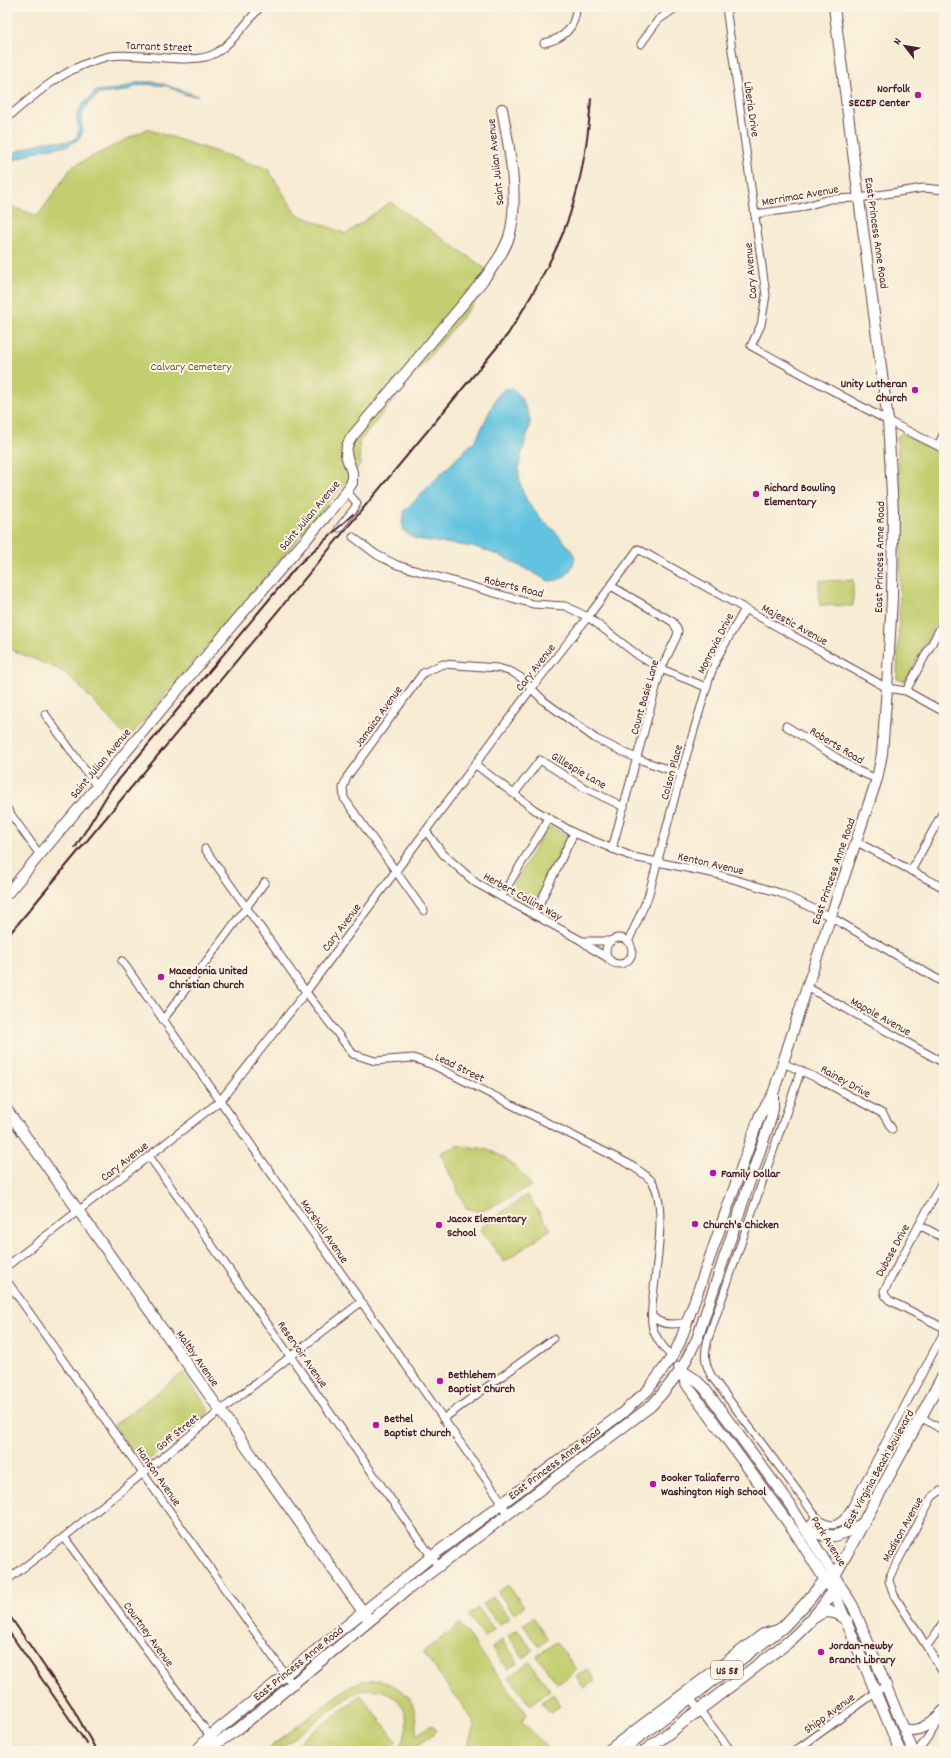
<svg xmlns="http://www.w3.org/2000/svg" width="951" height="1758" font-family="Dekko,sans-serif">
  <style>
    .green { fill: #c2ce70; stroke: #86764e }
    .water { fill: #62c3e0; stroke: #567186 }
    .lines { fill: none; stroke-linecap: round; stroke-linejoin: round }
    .street-casing { stroke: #643e44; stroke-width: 9 }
    .secondary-casing { stroke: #643e44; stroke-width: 12 }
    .primary-casing { stroke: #643e44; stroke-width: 13 }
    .street { stroke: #fff; stroke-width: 7 }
    .secondary { stroke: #fff; stroke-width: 10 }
    .primary { stroke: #fff; stroke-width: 11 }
    .rail { stroke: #4a1f2b; stroke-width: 2 }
    .poi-dot { fill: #b5179e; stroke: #fcf5e5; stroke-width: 1.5 }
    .labels { text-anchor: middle; stroke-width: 4; stroke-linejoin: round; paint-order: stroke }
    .shield { fill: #fcf5e5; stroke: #7f5f63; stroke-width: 1 }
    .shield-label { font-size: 11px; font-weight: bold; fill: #4a1f2b }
    .street-label { font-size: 12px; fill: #4a1f2b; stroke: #fcf5e5 }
    .poi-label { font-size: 12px; font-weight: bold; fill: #4a1f2b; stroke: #fcf5e5; text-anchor: start }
    .park-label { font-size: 12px; fill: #684b3c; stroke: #fcf5e5 }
  </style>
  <rect width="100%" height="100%" fill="#fcf5e5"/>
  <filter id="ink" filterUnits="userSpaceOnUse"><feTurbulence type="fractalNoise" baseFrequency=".025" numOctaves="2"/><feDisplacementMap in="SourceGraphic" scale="8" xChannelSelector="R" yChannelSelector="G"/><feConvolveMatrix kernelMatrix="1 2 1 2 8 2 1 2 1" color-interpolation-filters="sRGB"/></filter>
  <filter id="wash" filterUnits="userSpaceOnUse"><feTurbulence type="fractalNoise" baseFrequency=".012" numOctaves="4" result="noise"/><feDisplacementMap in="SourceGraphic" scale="16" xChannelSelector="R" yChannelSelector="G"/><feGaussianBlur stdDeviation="0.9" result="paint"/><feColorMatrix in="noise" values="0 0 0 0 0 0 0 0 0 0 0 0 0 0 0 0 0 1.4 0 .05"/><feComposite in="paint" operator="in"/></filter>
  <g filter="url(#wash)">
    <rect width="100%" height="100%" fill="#f7ebd3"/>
    <g class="green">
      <polygon points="147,129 268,169 296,214 346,234 390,202 496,276 359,442 360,465 128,739 73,679 58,669 7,648 7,205 38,216 72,167"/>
      <path d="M902 433 944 456V609L905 681 897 679C900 597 903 519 897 437Z"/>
      <polygon points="853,580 853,606 820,605 819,581"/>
      <polygon points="552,827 566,835 567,841 535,904 530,907 510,896 510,891 546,829"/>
      <path d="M457 1146C483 1147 498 1150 517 1169 523 1175 527 1179 531 1186L481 1212 466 1208 440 1153Z"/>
      <polygon points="527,1195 551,1229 504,1262 480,1228"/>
      <polygon points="183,1373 208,1408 207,1414 146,1462 140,1463 114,1425"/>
      <polygon points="508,1585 524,1606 514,1614 498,1592"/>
      <polygon points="493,1597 509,1618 499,1625 483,1604"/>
      <polygon points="478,1608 494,1629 484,1637 468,1615"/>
      <polygon points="533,1617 548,1639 539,1646 523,1625"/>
      <polygon points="460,1624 527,1715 521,1720 550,1751 468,1751 468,1745 475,1723 423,1652"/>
      <polygon points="517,1629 533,1650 523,1658 508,1636"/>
      <polygon points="502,1640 518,1662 508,1669 492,1648"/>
      <polygon points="556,1642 577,1670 558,1684 537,1656"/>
      <polygon points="529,1662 550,1690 530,1705 509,1677"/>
      <polygon points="587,1669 595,1680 584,1688 576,1677"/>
      <path d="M380 1680C411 1691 417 1703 416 1735L432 1725 437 1731 411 1751H396C424 1716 393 1676 352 1694L277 1751H265L347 1688 362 1681Z"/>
      <polygon points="553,1694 561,1705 550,1713 542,1702"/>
      <polygon points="361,1695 397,1742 385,1751 288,1751"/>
    </g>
    <g class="water">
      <path d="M139 82H157L198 96 186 95 167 86 145 84 134 87 126 91 99 94C85 106 78 112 83 131L80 138 68 146 44 149 7 163V155C21 151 39 141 54 141 63 141 71 145 77 136 81 130 76 122 77 115 79 106 90 98 96 91L120 89Z"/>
      <path d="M512 388C517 392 520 396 523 402 526 408 530 416 530 422 528 439 517 459 519 476 523 515 558 525 575 557 572 571 565 581 549 581L501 556 475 547 415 539 404 531 402 522 405 510 477 438 497 396 504 389Z"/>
    </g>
  </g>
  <g filter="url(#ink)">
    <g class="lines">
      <g class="street-casing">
        <g id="street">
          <polyline points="726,7 766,295 761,325 751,346 888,421 944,449"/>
          <path d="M544 43C563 39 576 28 576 7"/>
          <polyline points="641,44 658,20 677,7"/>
          <path d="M7 118C39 91 68 65 110 56 139 51 193 67 216 53 233 42 247 22 260 7"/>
          <polyline points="755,214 799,208 830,199 859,198 924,188 944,190"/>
          <polyline points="938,445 944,433"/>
          <polyline points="339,528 354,509 357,503 346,491"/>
          <polyline points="353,537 377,555 397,565 533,604 565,606 588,617 639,656 661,669 706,687"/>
          <polyline points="611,586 673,622 678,631 677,636 661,669 612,849"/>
          <polyline points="906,691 944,621"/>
          <polyline points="45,714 97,787"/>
          <polyline points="786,726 858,771 877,779"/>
          <polyline points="476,765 535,810 574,833 633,857 716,874 780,893 831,917 944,983"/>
          <polyline points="514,794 540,760 583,787 624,807"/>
          <polyline points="7,809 40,855"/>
          <polyline points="426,831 443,854 476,883 582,941 591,948 608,958"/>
          <polyline points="857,842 944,888"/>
          <path d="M205 849 306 992 353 1054 375 1061 413 1058 433 1065 629 1164C637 1170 648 1175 653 1183 667 1205 656 1269 653 1296 652 1306 650 1319 653 1329 656 1340 665 1349 672 1357"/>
          <polyline points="911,871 944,810"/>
          <polyline points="501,897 549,818"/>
          <polyline points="424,911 344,798 343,788 347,777 423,673 443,664 498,668 512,672 520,677 544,701 596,739 638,759 681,774"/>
          <polyline points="534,915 574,833"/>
          <circle cx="619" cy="951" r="13"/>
          <polyline points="582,941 611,941"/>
          <polyline points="628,942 648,897 681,774 710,676 717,658 745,609"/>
          <polyline points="122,961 502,1502 507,1514"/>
          <polyline points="807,987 944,1063"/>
          <polyline points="163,1020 265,882"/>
          <polyline points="783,1063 819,1079 883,1114 892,1129"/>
          <path d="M801 1070 708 1339C704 1354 704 1363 712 1377L805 1501C812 1512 825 1534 841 1521 845 1518 848 1512 851 1508L944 1332"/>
          <polyline points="149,1156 438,1566"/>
          <polyline points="944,1178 884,1291 885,1295 889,1300 944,1328"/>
          <polyline points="919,1225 944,1238"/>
          <polyline points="7,1266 220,1101 306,992 531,689 588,617 638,549 887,688 906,691 944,712"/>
          <polyline points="7,1281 292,1684"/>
          <path d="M652 1316C661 1326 675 1325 687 1322"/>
          <polyline points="921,1417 944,1431"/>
          <polyline points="443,1419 553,1339"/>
          <polyline points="944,1491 940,1491 932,1497 890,1576 889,1581 894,1595 944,1674"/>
          <polyline points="807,1530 815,1517"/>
          <polyline points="64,1537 213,1740"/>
          <polyline points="7,1580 64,1537 220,1411 361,1302"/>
          <polyline points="927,1646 944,1622"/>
          <polyline points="690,1698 731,1751"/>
          <polyline points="605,1751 762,1633 779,1628"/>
          <polyline points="795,1751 886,1685"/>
          <polyline points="918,1751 942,1717"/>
        </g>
      </g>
      <g class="secondary-casing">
        <g id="secondary">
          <path d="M7 894 228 630 340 500 352 483V472L346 455 347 446 351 438 484 279C494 265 504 252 509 237 520 201 509 145 502 109"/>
          <polyline points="7,1110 366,1616"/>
          <polyline points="679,1367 687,1385 794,1531 837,1599 900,1751"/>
          <polyline points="681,1370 695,1379 705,1389 789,1503 853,1606 913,1751"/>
          <path d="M905 1729C920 1734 934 1721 944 1710"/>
          <polyline points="196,1751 210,1736 431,1557 621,1414 648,1390 672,1357 680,1342 760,1115 773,1094 807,987 877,779 882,754 887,688 892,598 893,512 888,421 834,7"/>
          <polyline points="205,1751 237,1730 406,1591 651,1406 661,1395 681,1370 697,1339 771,1118 773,1108 773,1094"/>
        </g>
      </g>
      <g class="primary-casing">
        <g id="primary">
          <path d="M807 1530C838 1541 836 1535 863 1524"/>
          <path d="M815 1617C826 1608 837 1611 847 1620"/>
          <polyline points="620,1751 783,1627 805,1604 825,1580 835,1575"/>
          <path d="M645 1751 787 1643C800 1632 826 1606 832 1591 834 1586 834 1580 835 1575L944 1374"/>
        </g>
      </g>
      <use href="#street" class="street"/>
      <use href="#secondary" class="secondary"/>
      <use href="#primary" class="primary"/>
      <g class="rail">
        <polyline points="75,848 111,789 163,727 297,566 353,514"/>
        <path d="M7 937 508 334C528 302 548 269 563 233 580 191 588 144 591 99"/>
        <polyline points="7,1612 71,1705 95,1748"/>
        <polyline points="7,1629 87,1744"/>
      </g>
    </g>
  </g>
  <g class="poi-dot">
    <circle cx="918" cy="95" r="4"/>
    <circle cx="915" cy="390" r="4"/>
    <circle cx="756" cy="494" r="4"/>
    <circle cx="161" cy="977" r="4"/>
    <circle cx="713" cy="1173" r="4"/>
    <circle cx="695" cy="1224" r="4"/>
    <circle cx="439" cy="1225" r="4"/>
    <circle cx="440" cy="1381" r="4"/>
    <circle cx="376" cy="1425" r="4"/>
    <circle cx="653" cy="1484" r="4"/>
    <circle cx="821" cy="1652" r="4"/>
  </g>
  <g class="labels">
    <rect class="shield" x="711" y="1661" width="32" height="18" rx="3"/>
    <g class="shield-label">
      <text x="727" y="1674">US 58</text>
    </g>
    <g class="street-label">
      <text transform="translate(159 46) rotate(2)" y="4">Tarrant Street</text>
      <text transform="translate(752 109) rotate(82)" y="4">Liberia Drive</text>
      <text transform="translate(495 162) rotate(-96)" y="4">Saint Julian Avenue</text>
      <text transform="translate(800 195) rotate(-10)" y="4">Merrimac Avenue</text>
      <text transform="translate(877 233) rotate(82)" y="4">East Princess Anne Road</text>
      <text transform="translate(750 271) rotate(-95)" y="4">Cary Avenue</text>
      <text transform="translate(309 515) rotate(-50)" y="4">Saint Julian Avenue</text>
      <text transform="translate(879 557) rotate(-89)" y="4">East Princess Anne Road</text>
      <text transform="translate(514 586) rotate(14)" y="4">Roberts Road</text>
      <text transform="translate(795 624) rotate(29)" y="4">Majestic Avenue</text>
      <text transform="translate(715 643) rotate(-63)" y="4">Monrovia Drive</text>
      <text transform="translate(535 667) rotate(-52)" y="4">Cary Avenue</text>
      <text transform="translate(644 697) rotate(-74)" y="4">Count Basie Lane</text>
      <text transform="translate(378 716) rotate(-54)" y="4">Jamaica Avenue</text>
      <text transform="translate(837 745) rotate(31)" y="4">Roberts Road</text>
      <text transform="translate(100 763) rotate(-50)" y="4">Saint Julian Avenue</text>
      <text transform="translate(579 770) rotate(30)" y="4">Gillespie Lane</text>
      <text transform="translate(671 772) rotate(-75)" y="4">Colson Place</text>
      <text transform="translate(711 863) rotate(13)" y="4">Kenton Avenue</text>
      <text transform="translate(833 871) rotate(-71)" y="4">East Princess Anne Road</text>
      <text transform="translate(523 896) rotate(29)" y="4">Herbert Collins Way</text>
      <text transform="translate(341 927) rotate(-53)" y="4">Cary Avenue</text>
      <text transform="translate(881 1016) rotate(29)" y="4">Mapole Avenue</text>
      <text transform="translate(460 1067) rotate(26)" y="4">Lead Street</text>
      <text transform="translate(846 1081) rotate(29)" y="4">Rainey Drive</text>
      <text transform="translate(124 1161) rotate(-38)" y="4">Cary Avenue</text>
      <text transform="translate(325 1231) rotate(55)" y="4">Marshall Avenue</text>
      <text transform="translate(892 1250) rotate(-61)" y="4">Dubose Drive</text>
      <text transform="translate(303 1354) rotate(55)" y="4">Reservoir Avenue</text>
      <text transform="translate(198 1358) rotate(55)" y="4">Maltby Avenue</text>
      <text transform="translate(177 1432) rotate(-39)" y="4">Goff Street</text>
      <text transform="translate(554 1463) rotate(-37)" y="4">East Princess Anne Road</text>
      <text transform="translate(878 1469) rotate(-61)" y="4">East Virginia Beach Boulevard</text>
      <text transform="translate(159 1476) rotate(55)" y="4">Hanson Avenue</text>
      <text transform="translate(902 1529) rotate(-61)" y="4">Madison Avenue</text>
      <text transform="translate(829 1541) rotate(58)" y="4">Park Avenue</text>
      <text transform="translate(149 1634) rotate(54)" y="4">Courtney Avenue</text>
      <text transform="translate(298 1663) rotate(-39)" y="4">East Princess Anne Road</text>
      <text transform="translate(829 1713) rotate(-36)" y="4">Shipp Avenue</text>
    </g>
    <g class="poi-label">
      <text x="910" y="92" text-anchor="end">Norfolk<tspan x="910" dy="14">SECEP Center</tspan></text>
      <text x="907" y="387" text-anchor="end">Unity Lutheran<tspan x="907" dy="14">Church</tspan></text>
      <text x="764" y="491">Richard Bowling<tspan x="764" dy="14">Elementary</tspan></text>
      <text x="169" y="974">Macedonia United<tspan x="169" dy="14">Christian Church</tspan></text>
      <text x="721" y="1177">Family Dollar</text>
      <text x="447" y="1222">Jacox Elementary<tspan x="447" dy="14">School</tspan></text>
      <text x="703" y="1228">Church's Chicken</text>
      <text x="448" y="1378">Bethlehem<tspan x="448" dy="14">Baptist Church</tspan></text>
      <text x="384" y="1422">Bethel<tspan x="384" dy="14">Baptist Church</tspan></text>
      <text x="661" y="1481">Booker Taliaferro<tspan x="661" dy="14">Washington High School</tspan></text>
      <text x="829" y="1649">Jordan-newby<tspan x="829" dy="14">Branch Library</tspan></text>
    </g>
    <g class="park-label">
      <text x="191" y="370">Calvary Cemetery</text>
    </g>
  </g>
  <rect width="951" height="1758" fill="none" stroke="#fcf5e5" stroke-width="24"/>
  <g transform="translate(905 46) rotate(301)" stroke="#fcf5e5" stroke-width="3" paint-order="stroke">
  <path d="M0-3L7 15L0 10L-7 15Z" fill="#4a1f2b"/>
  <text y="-6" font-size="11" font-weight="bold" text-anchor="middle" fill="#4a1f2b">N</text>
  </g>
</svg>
